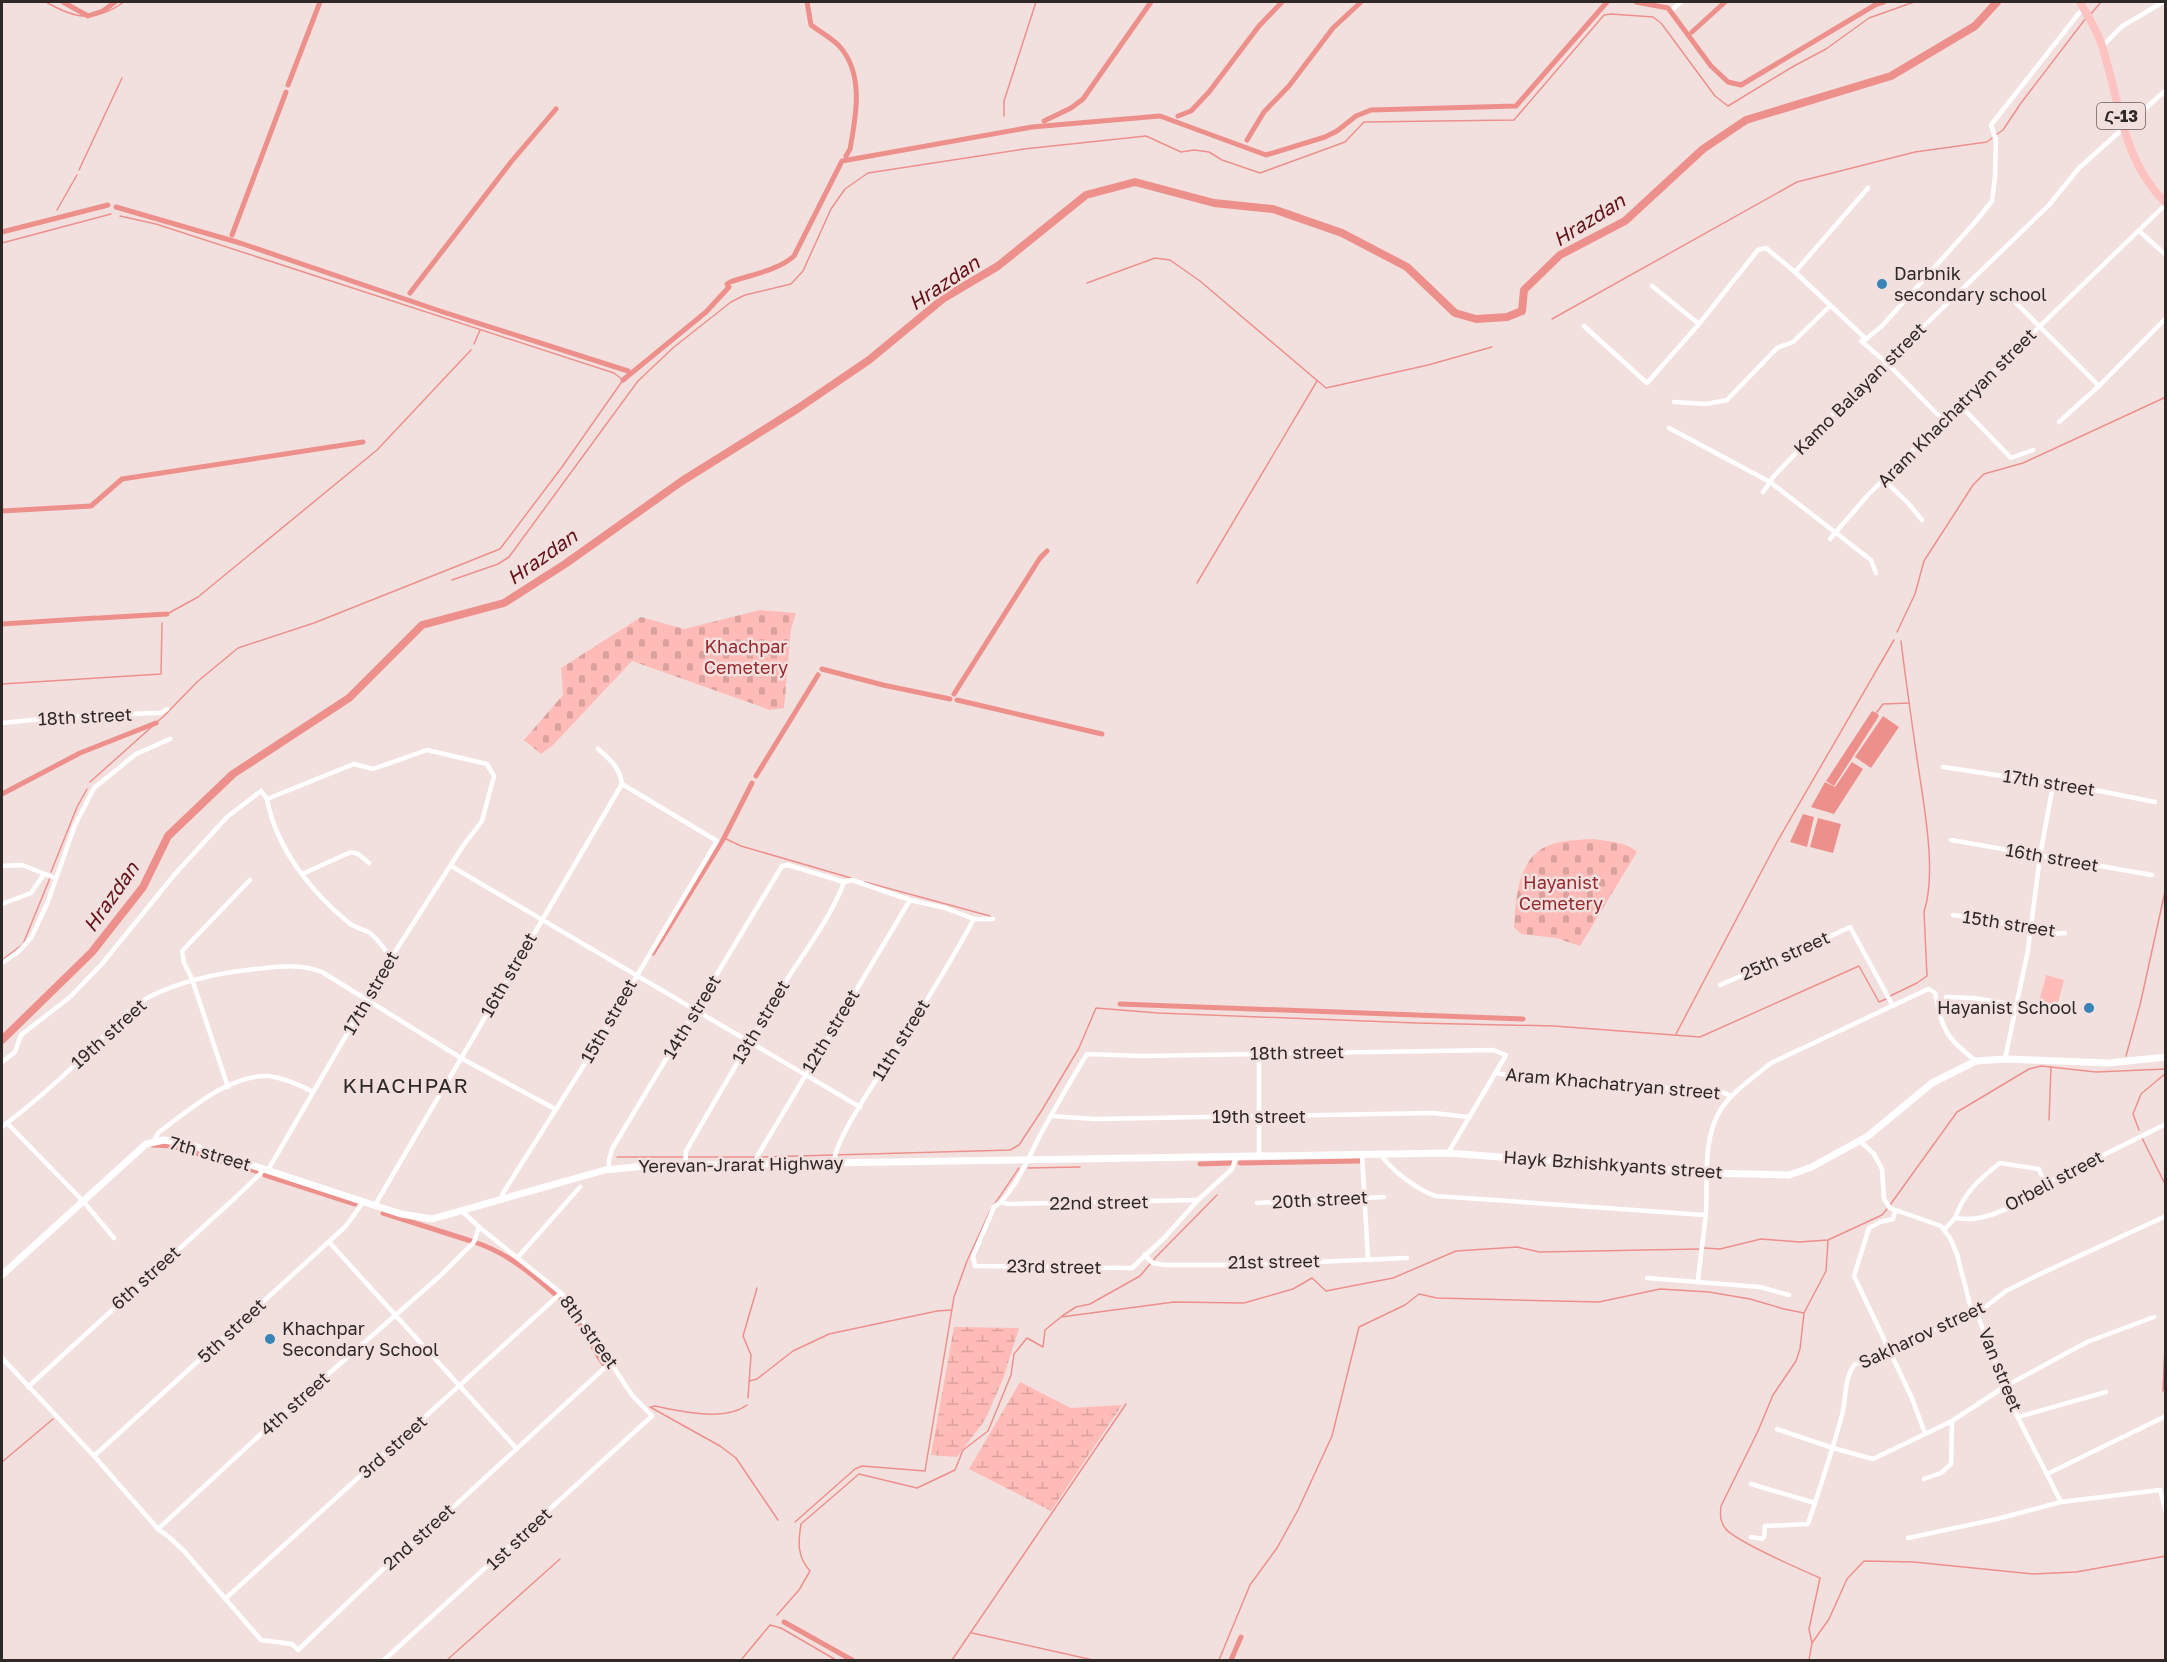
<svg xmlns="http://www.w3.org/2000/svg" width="2167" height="1662" font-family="'Golos Text','Noto Sans Armenian',sans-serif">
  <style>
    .wetland { fill: url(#wetland-marsh) }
    .cemetery { fill: url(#cemetery-stones) }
    .park { fill: #ffbbb7 }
    .water { fill: #ed908c }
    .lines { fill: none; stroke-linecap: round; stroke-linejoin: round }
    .stream { stroke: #ed908c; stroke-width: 1.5 }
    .canal { stroke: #ed908c; stroke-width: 5 }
    .river { stroke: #ed908c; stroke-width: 8 }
    .street { stroke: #fff; stroke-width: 4.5 }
    .secondary { stroke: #fff; stroke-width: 7 }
    .primary { stroke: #fec2c0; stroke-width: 8 }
    .poi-dot { fill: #3884b7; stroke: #f2e0df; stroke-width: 2 }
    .labels { text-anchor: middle; stroke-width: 5; stroke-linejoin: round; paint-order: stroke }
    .shield { fill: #f2e0df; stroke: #695f5e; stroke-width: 1.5 }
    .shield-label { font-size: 16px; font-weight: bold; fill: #2e2827 }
    .poi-label { font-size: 18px; fill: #2e2827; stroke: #f2e0df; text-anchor: start }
    .street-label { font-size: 18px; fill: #2e2827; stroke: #f2e0df }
    .park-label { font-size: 18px; fill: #96292f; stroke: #f2e0df }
    .water-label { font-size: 20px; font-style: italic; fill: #631017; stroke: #f2e0df }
    .quarter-label { font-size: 21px; letter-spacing: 1.5px; fill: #2e2827; stroke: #f2e0df }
  </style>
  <defs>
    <pattern id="wetland-marsh" width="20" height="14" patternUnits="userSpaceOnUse" patternTransform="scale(1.5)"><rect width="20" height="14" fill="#ffbbb7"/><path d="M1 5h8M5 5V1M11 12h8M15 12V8" fill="none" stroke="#dba19d"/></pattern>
    <pattern id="cemetery-stones" width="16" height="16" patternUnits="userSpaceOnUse" patternTransform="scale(1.5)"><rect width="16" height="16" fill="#ffbbb7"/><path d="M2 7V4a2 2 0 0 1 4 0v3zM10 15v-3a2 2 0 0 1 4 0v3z" fill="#dba19d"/></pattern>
  </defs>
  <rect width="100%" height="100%" fill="#f2e0df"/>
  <g class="wetland">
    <polygon points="954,1327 1019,1328 1003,1379 985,1420 957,1457 931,1455"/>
    <polygon points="1020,1382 1071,1408 1122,1405 1051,1511 969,1469"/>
  </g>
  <g class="cemetery">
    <polygon points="760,610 796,613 791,629 784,708 770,710 632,661 553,745 541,754 524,740 563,695 561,668 641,617 684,629"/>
    <path d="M1592 839C1606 841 1628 842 1637 852L1580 946 1556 938 1521 934 1514 927C1516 900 1517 861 1545 847 1559 840 1577 840 1592 839Z"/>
  </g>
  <polygon class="park" points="2046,975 2064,980 2055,1014 2037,1009"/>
  <g class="water">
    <polygon points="1872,711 1877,713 1879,716 1834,786 1826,781"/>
    <polygon points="1883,716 1899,727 1871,768 1855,757"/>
    <polygon points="1852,762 1863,769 1834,814 1811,807 1825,782 1835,787"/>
    <polygon points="1803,814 1814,817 1807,847 1790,842"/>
    <polygon points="1818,818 1841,824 1833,853 1810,847"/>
  </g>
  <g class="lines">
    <g class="stream">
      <path d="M46 2C77 20 95 22 124 2"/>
      <polyline points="2090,15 2101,2"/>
      <polyline points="1004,116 1004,101 1036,2"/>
      <polyline points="1996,135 2003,130 2021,103 2086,18"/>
      <polyline points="79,170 122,78"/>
      <polyline points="57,210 77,175"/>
      <polyline points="2,243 111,214"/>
      <polyline points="1087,283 1155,258 1170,260 1200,281 1326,388 1428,365 1492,347"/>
      <polyline points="1552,319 1797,182 1915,152 1987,142 1992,138"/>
      <polyline points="474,344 480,330"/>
      <polyline points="452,580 498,564 509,557 638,381 674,347 731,302 745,295 791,284 803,271 831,209 845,189 868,173 1024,149 1146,136 1181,152 1194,150 1209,152 1222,160 1260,173 1345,142 1364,122 1514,120 1604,15 1611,14 1653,17 1661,23 1715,96 1728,106 1794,66 1826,49 1869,18 1914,2"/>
      <polyline points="1197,583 1317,381"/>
      <polyline points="167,614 198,597 377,450 471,350"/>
      <polyline points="1897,632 1915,594 1924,561 1973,485 1984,474 2023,463 2166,397"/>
      <polyline points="2,684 161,674 162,623"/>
      <polyline points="1877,712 1883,704 1909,703"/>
      <polyline points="90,782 165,715 197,682 238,648 314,623 500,549 562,467 623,380 614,373 156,224 120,216"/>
      <polyline points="724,838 741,846 851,878"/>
      <polyline points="51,872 77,807 87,789"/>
      <polyline points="865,882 990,916"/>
      <polyline points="2,960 23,944 50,878"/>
      <path d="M1890 996 1917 983 1927 976 1924 912C1937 872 1924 807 1918 765 1912 724 1906 683 1901 641"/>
      <polyline points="1676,1034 1777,842 1894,640"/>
      <polyline points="2126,1056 2140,1005 2166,887"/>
      <polyline points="2049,1120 2051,1067"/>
      <polyline points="2139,1130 2133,1114 2141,1094 2166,1073"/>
      <polyline points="2142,1138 2166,1186"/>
      <polyline points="617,1157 754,1157"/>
      <polyline points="759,1157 1010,1150 1019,1145 1042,1110 1079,1048 1096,1008 1158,1013 1416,1023 1554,1026 1700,1037 1859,966 1879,1002 1886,999"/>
      <polyline points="1028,1168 1080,1167"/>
      <polyline points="994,1205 1019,1168"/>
      <polyline points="1890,1205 1957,1112 2029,1069 2041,1066 2096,1072 2166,1069"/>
      <polyline points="1704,1248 1720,1249 1761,1239 1799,1242 1828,1240 1882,1215 1887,1209"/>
      <polyline points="1062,1316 1076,1307 1090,1304 1140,1276 1156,1257 1217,1195"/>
      <polyline points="749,1381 757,1379 793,1351 829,1334 937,1311 951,1310"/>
      <polyline points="2163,1391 2166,1323"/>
      <polyline points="748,1398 751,1355 743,1336 757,1288"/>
      <polyline points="650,1407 720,1446 736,1458 778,1520"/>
      <path d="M651 1407 655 1406C680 1411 725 1422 747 1405"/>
      <polyline points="2,1462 53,1419"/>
      <polyline points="795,1522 855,1469 862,1466 925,1471 954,1297 967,1261 990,1211"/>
      <path d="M777 1615 799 1590 810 1571C797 1556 798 1543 801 1524L859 1474 917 1488 955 1470 963 1450 988 1431 1011 1375 1014 1354 1027 1338 1043 1347 1045 1330 1061 1317 1174 1302 1244 1303 1293 1289 1312 1278 1326 1291 1393 1278 1456 1251 1517 1247 1539 1252 1699 1249"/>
      <polyline points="972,1633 1093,1660"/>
      <polyline points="1812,1643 1829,1619 1847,1579 1864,1561 1914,1562 2033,1574 2076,1572 2166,1556"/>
      <polyline points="447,1660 560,1559"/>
      <polyline points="741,1660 770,1625 781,1628 836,1660"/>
      <polyline points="952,1660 1126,1404"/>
      <polyline points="1219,1660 1250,1585 1277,1548 1298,1510 1332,1436 1359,1327 1405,1305 1419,1294 1437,1298 1599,1302 1660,1289 1709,1292 1750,1299 1784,1309 1804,1313"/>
      <path d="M1809 1660 1812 1643 1809 1629 1820 1578C1802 1570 1734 1541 1725 1528 1720 1521 1720 1515 1721 1506L1758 1431 1773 1395 1796 1361 1800 1349 1804 1313 1826 1271 1828 1241"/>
    </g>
    <g class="canal">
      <polyline points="63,2 88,16 103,11 115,2"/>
      <path d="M807 2 811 25C820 32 834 39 841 48 864 76 856 116 850 149L846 156"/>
      <polyline points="1636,2 1668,8 1711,66 1728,82 1741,85 1875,5 1884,2"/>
      <polyline points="1692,32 1725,2"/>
      <polyline points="288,85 320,2"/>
      <polyline points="1178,116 1191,111 1209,92 1259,26 1282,2"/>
      <polyline points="1044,121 1071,108 1083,99 1151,2"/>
      <polyline points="1247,140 1264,112 1289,86 1333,28 1361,2"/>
      <polyline points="116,207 240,243 440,311 628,371"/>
      <polyline points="2,232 108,205"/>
      <polyline points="232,235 286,92"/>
      <polyline points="410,293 511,162 556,109"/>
      <path d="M623 380 706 312 729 287 727 284 730 282C750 275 779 270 794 256L842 161 1032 127 1160 116 1266 155 1325 137 1337 131 1356 116 1371 110 1516 106 1607 2"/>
      <polyline points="2,511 91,506 122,479 363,442"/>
      <polyline points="99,618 167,614"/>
      <polyline points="2,624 96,618"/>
      <polyline points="822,669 883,685 950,699"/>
      <polyline points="954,694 1040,558 1047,551"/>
      <polyline points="957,700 1102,734"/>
      <polyline points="756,776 818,675"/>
      <polyline points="2,794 80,753 156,723"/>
      <polyline points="653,953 724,838 752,783"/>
      <polyline points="1120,1004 1523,1019"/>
      <polyline points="152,1145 173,1146 256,1171"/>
      <polyline points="1240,1163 1360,1161"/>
      <polyline points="1200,1164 1232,1163"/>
      <polyline points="265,1175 355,1204"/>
      <polyline points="383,1213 471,1241"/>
      <path d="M477 1243C507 1253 532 1274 556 1295"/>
      <path d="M561 1299C571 1312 582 1324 589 1339 594 1348 597 1356 604 1364"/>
      <polyline points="784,1622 852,1660"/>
      <polyline points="1231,1660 1241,1637"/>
    </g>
    <polyline class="river" points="2,1040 92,952 143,887 168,836 233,774 349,698 422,625 504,603 565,564 682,481 797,409 869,360 944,298 998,266 1086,195 1135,182 1214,203 1273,209 1342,233 1407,267 1455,313 1476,319 1507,317 1522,311 1524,290 1560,255 1625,221 1703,149 1746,120 1891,76 1975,26 1997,2"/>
    <g class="street">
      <polyline points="1674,8 1681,2"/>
      <polyline points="2102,47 2121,27 2163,2"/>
      <polyline points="2139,231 2166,255"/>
      <polyline points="1795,272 1868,188"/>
      <polyline points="1652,286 1699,324"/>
      <polyline points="2014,301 2099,386"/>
      <polyline points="1584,326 1647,383 1699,324 1758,250 1766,248 1795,272 1866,339 1882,326 1976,221 1992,201 1995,177 1996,140 1991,125 2083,8"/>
      <polyline points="1866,339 1861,341 1887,363 1943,420"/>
      <polyline points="1674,402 1706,404 1727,400 1777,348 1793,342 1830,306"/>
      <polyline points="1959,404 2011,458 2033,450"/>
      <polyline points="2059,422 2099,386 2166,318"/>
      <polyline points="1669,428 1770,482 1871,560 1876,573"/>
      <polyline points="1884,480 1909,504 1922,520"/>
      <polyline points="1763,492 1774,476 1830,417 2049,205 2079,168 2166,90"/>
      <polyline points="1830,539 1867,496 1943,420 2166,204"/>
      <polyline points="2,723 64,717 154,713 161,713 167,709"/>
      <polyline points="1943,767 2090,789 2155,802"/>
      <polyline points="1951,840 2152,875"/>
      <polyline points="2,866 22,865 55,878"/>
      <polyline points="451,866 860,1107"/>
      <polyline points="302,874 351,852 358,854 369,863"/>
      <polyline points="2,904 31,893 44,874"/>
      <polyline points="1953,915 2030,927 2053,934 2065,933"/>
      <polyline points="2,963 17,953 31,938 47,904 75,825 94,788 136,754 170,739"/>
      <polyline points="1720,985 1810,946 1850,927 1893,1006"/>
      <polyline points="1946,997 1974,998 2016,1005"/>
      <polyline points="2005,1059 2028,950 2040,856 2053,785"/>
      <polyline points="2,1062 15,1052 21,1035 70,997 101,965 175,874 227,817 261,791 267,799"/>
      <polyline points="1495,1073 1523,1078 1722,1092 1731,1096"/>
      <polyline points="228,1087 192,979 184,963 182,951 250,880"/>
      <polyline points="1051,1116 1095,1119 1433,1113 1468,1117"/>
      <polyline points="7,1123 83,1201 114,1238"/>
      <path d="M2 1127C28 1107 54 1085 78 1062 99 1042 124 1011 149 997 182 980 218 973 255 969 277 967 301 963 322 972L461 1058 555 1109"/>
      <path d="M154 1141 158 1133C188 1111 229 1074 269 1076 284 1078 300 1085 313 1092"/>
      <polyline points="1860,1141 1874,1154 1882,1169 1884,1199 1890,1208 1941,1226 1950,1238 1957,1254 1970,1305 1973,1312 1978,1316 2010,1402 2061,1502"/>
      <path d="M1381 1154C1389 1169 1419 1191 1436 1196L1705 1215"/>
      <polyline points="1362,1155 1368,1259"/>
      <path d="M1236 1157 1232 1169 1198 1200 1165 1237 1132 1268 975 1266 973 1256 994 1207C1015 1194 1032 1149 1044 1128 1058 1103 1072 1078 1087 1054L1143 1056 1493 1050 1506 1055 1448 1153"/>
      <polyline points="1259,1157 1259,1053"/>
      <path d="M834 1163C834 1138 885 1068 900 1043 926 1002 951 961 974 919"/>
      <polyline points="755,1164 758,1155 910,900"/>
      <path d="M685 1165 686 1151C719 1094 752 1037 786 981 804 953 834 912 844 882"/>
      <path d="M268 1170 391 958 463 846 482 821 494 776 487 764 427 750 373 769 354 764 267 799C276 848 311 892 349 923 355 928 364 929 370 933 378 939 385 950 391 958"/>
      <polyline points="609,1170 609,1160 612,1149 782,866 788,865 844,882 852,880 910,900 945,908 974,919 993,919"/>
      <polyline points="501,1199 503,1193 584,1065 717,841 622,784"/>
      <polyline points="1001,1202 1008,1204 1198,1200"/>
      <polyline points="1257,1203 1384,1197"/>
      <path d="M375 1205 622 784C620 768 610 759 598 749"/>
      <polyline points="1895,1211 1893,1219 1880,1222 1869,1228 1854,1276 1911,1396 1925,1433"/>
      <path d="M1955 1218C1964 1193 1979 1179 2000 1163L2039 1169 2045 1184"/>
      <path d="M1944 1230 1955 1218C1962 1219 1971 1220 1978 1218 1994 1216 2037 1197 2045 1184L2166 1124"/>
      <polyline points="329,1242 516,1448"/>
      <polyline points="1144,1255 1153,1263 1165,1265 1249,1265 1407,1258"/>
      <polyline points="518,1257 580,1187"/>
      <polyline points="1647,1278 1760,1287 1789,1295"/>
      <path d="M1698 1281C1700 1258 1704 1235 1706 1212 1708 1179 1702 1139 1721 1109 1734 1090 1754 1077 1771 1063L1926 990 1929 989 1935 993C1943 1031 1945 1037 1976 1061"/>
      <polyline points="2,1358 94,1456 158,1529 169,1537 184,1551 261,1640 292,1644 298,1650 402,1551 424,1534 611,1362"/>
      <polyline points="28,1387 236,1197 260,1174 263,1169"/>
      <polyline points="2018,1417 2106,1392"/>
      <polyline points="1777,1429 1833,1448 1873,1459 1952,1421 2004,1387 2087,1342 2154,1317"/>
      <polyline points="94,1456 346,1226 364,1201"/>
      <polyline points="2047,1474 2166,1416"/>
      <polyline points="1924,1479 1941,1473 1951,1464 1952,1421"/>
      <polyline points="1751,1484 1815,1503"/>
      <polyline points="158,1529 276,1420 440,1276 474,1242 479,1227"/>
      <path d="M1751 1537 1762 1539 1764 1537 1765 1526 1808 1524C1820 1488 1832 1452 1842 1415 1846 1400 1844 1379 1854 1365L1973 1312 1980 1311 2006 1291 2038 1275 2166 1216"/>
      <polyline points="1908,1538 1997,1519 2061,1502 2160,1490 2166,1512"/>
      <polyline points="225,1599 561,1293"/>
      <polyline points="384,1660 652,1416 632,1395 579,1315 561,1293 479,1227 462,1211"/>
    </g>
    <polyline class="secondary" points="2,1275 146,1144 164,1140 187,1144 401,1214 432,1219 605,1170 645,1166 1448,1153 1708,1173 1789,1175 1812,1167 1868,1136 1932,1083 1976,1061 2005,1059 2108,1063 2166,1057"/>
    <path class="primary" d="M2080 2C2087 15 2096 28 2101 43 2120 99 2121 160 2166 203"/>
  </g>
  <g class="poi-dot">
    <circle cx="1882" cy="284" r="6"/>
    <circle cx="2089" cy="1008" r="6"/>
    <circle cx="270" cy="1339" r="6"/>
  </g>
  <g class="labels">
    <rect class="shield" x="2097" y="103" width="48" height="26" rx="4.5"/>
    <g class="shield-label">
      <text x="2121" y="122">Հ-13</text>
    </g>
    <g class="poi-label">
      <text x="1894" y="280">Darbnik<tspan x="1894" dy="21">secondary school</tspan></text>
      <text x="2077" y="1014" text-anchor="end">Hayanist School</text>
      <text x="282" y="1335">Khachpar<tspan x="282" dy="21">Secondary School</tspan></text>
    </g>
    <g class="street-label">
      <text transform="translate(1860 389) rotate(-45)" y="6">Kamo Balayan street</text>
      <text transform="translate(1957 408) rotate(-45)" y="6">Aram Khachatryan street</text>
      <text transform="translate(85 717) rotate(-3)" y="6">18th street</text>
      <text transform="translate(2049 783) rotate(9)" y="6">17th street</text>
      <text transform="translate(2052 858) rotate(10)" y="6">16th street</text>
      <text transform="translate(2009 924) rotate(9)" y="6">15th street</text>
      <text transform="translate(1785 956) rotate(-24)" y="6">25th street</text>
      <text transform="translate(509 975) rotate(-60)" y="6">16th street</text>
      <text transform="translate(371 993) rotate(-60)" y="6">17th street</text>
      <text transform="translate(692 1017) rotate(-59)" y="6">14th street</text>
      <text transform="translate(609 1021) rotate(-60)" y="6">15th street</text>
      <text transform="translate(761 1022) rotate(-59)" y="6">13th street</text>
      <text transform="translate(831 1031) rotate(-59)" y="6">12th street</text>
      <text transform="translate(109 1034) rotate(-42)" y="6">19th street</text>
      <text transform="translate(901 1040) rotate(-58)" y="6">11th street</text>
      <text transform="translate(1297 1053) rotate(-1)" y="6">18th street</text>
      <text transform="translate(1613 1084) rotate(5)" y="6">Aram Khachatryan street</text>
      <text x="1259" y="1123">19th street</text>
      <text transform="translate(210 1154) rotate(16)" y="6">7th street</text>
      <text transform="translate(741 1165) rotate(-1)" y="6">Yerevan-Jrarat Highway</text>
      <text transform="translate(1613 1165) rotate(4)" y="6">Hayk Bzhishkyants street</text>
      <text transform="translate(2054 1181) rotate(-28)" y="6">Orbeli street</text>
      <text transform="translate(1320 1200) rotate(-3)" y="6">20th street</text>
      <text transform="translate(1099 1203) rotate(-1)" y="6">22nd street</text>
      <text transform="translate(1274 1262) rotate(-1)" y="6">21st street</text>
      <text transform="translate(1054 1267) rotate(1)" y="6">23rd street</text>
      <text transform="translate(146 1278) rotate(-42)" y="6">6th street</text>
      <text transform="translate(232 1331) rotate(-43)" y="6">5th street</text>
      <text transform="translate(589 1332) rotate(54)" y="6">8th street</text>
      <text transform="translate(1922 1335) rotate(-25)" y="6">Sakharov street</text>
      <text transform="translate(2000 1370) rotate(68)" y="6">Van street</text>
      <text transform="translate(295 1404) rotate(-42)" y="6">4th street</text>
      <text transform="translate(393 1447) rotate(-42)" y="6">3rd street</text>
      <text transform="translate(419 1537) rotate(-42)" y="6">2nd street</text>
      <text transform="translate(519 1539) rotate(-43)" y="6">1st street</text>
    </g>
    <g class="park-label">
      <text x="746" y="653">Khachpar<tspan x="746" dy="21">Cemetery</tspan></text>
      <text x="1561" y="889">Hayanist<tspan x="1561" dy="21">Cemetery</tspan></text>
    </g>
    <g class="water-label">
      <text transform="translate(1589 220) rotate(-32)" y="7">Hrazdan</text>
      <text transform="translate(944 283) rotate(-34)" y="7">Hrazdan</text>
      <text transform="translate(542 557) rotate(-35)" y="7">Hrazdan</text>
      <text transform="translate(111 897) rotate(-55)" y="7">Hrazdan</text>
    </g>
    <g class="quarter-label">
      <text x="406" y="1093">KHACHPAR</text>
    </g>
  </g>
  <rect width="2167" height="1662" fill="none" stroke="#2e2827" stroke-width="6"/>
</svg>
